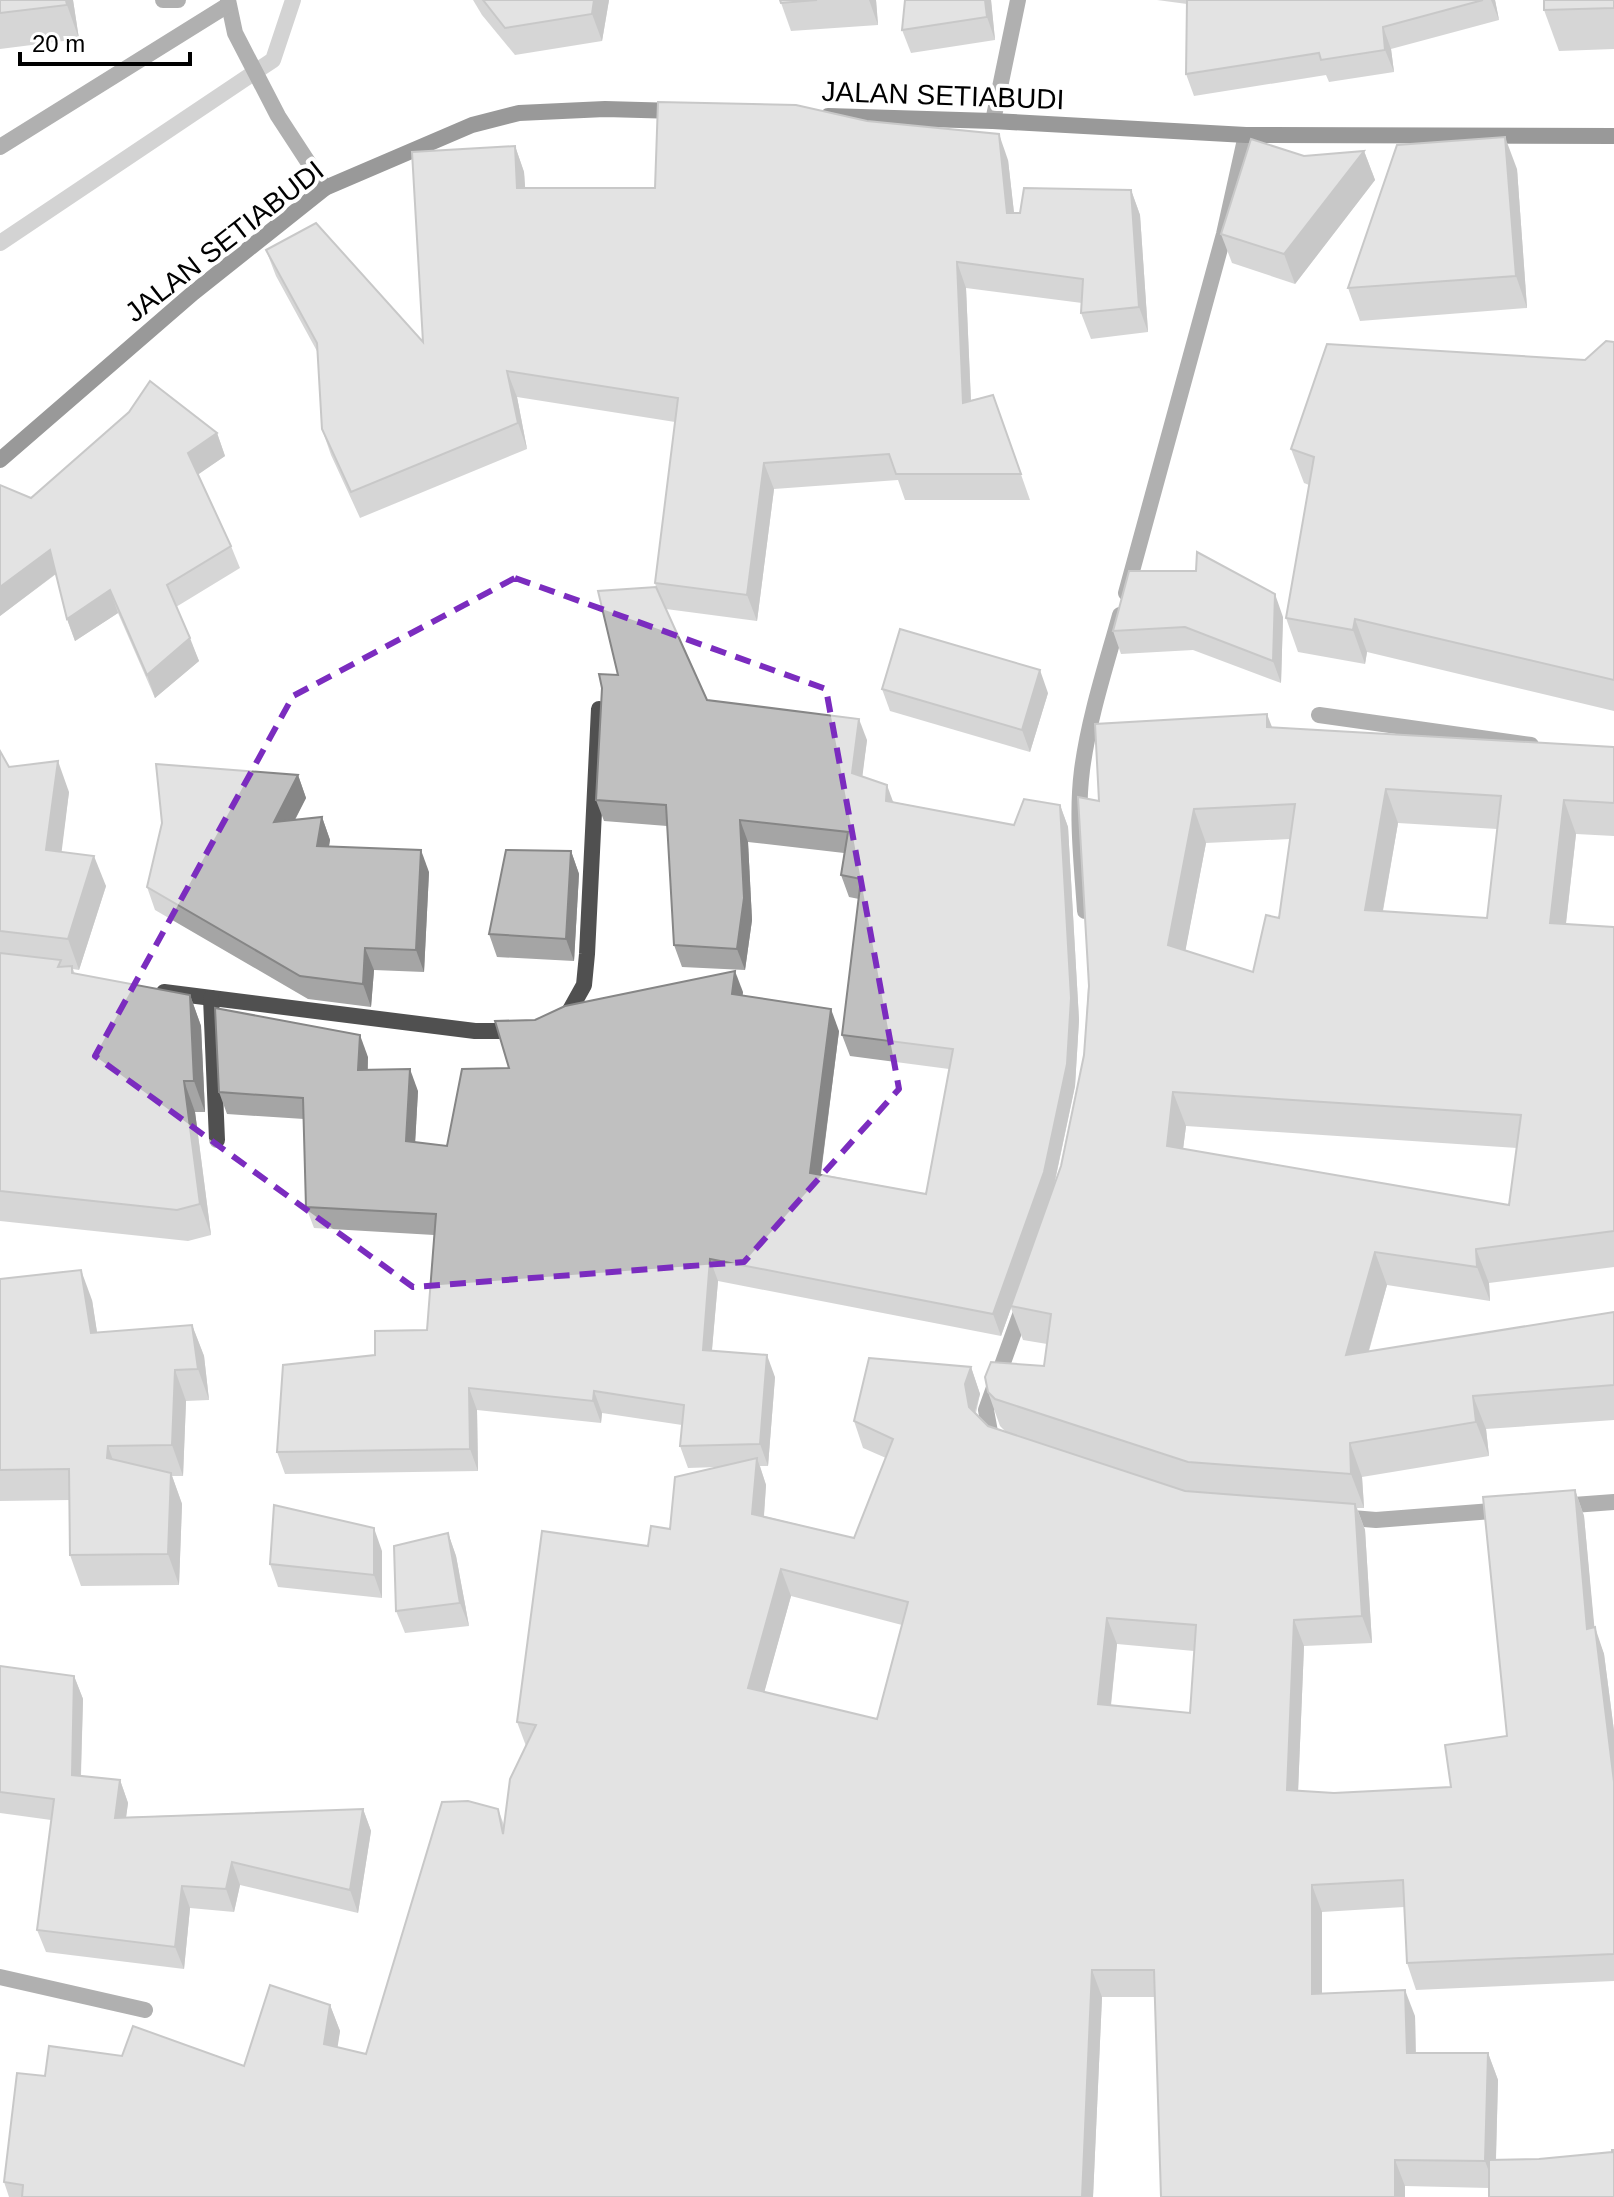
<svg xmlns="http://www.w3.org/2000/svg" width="1614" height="2197" font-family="Arial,sans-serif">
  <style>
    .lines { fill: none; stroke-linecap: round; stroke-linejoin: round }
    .stream { stroke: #9e9e9e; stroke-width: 16 }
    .lane { stroke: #505050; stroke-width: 16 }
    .street { stroke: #505050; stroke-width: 16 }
    .secondary { stroke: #1d1d1d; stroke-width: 16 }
    .wall { fill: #a5a5a5; fill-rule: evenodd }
    .shaded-wall { fill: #868686 }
    .building { fill: #c0c0c0; stroke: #868686; stroke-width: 2; fill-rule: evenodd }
    .marked { fill: none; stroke: #7b2cbf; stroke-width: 6; stroke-dasharray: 16 10; stroke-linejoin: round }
    .labels { text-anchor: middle; stroke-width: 8; stroke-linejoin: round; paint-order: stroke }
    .street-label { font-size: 28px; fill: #000; stroke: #fff }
  </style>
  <rect width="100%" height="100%" fill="#fff"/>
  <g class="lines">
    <polyline class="stream" points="0,243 273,60 293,0"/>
    <polyline class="lane" points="163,0 178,0"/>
    <g class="street">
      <polyline points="228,0 235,33 278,116 325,188"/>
      <polyline points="993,121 1018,0"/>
      <polyline points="0,147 228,5"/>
      <polyline points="1126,593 1224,234 1246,135"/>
      <polyline points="1319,715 1531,745"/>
      <path d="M1085 911C1082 864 1076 817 1082 770 1089 717 1106 666 1120 615"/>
      <polyline points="164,992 475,1031 519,1031"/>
      <polyline points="211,998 217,1140"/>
      <polyline points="564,1021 584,985 587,954 599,709"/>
      <polyline points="1000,1442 990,1432 986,1410 1024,1304"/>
      <polyline points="1560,1506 1614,1502"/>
      <polyline points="1340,1517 1376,1520 1505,1510"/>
      <polyline points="0,1977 145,2010"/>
    </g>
    <g class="secondary">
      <polyline points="828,116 993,121 1246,135 1614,136"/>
      <polyline points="0,460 193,293 325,188 472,125 519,113 605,109 677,111"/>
    </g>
  </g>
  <g class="wall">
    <polygon points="0,0 73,0 79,39 0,49"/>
    <polygon points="473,0 609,0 602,41 515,55 482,15"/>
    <polygon points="780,0 876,0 878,25 791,31"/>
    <polygon points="905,0 991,0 995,40 911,53 902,30"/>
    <polygon points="1157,0 1495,0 1499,20 1391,49 1394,72 1329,82 1326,75 1194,96 1186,74 1187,4"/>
    <polygon points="1614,0 1614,49 1559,51 1544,10"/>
    <path d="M515 146 524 172 525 188H655L1008 160 1014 213H1020L1131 190 1140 215 1148 332 1091 339 1081 313 1082 303 966 288 971 400 993 395 1030 500H905L898 480 774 489 757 621 666 609 707 700 867 740 862 776 894 802 1014 825 1060 805 1068 827 1079 1020 1075 1086 1054 1186 1061 1166 1084 1055 1099 801 1272 727 1614 747V836L1576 834 1566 924 1614 927V1267L1489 1283 1490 1301 1387 1285 1369 1351 1614 1312V1420L1486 1429 1489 1456 1362 1477 1364 1508H1357L1365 1530 1372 1643 1304 1646 1298 1791 1334 1793 1451 1787 1507 1736 1575 1490 1584 1516 1594 1628 1604 1654 1614 1731V1981L1416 1990 1407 1963 1404 1907 1322 1912V1993L1415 2016 1416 2053H1488L1498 2080 1496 2160 1614 2197 1489 2188 1405 2186V2197H1161L1155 1997H1102L1093 2197H9L4 2182 45 2076 122 2056 244 2066 330 2005 340 2031 337 2047 366 2054 498 1809 504 1825 526 1746 517 1722 648 1546 670 1529 718 1467 688 1468 680 1446 682 1425 602 1413 601 1423 477 1410 478 1471 285 1474 277 1452 375 1355 427 1330 434 1235 314 1228 306 1207 304 1119 227 1114 219 1092 368 1057V1070L418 1091 415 1142 447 1146 509 1068 535 1020 743 992 742 996 839 1031 821 1174 926 1194 949 1069 850 1056 842 1035 859 899 849 897 841 875 844 853 748 842 752 920 745 970 682 967 674 945 667 826 604 821 596 800 618 675 656 587 655 583 675 422 517 397 527 449 360 518 331 455 322 429 318 353 276 276 266 250 423 342ZM1398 823 1497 829 1487 918 1383 911ZM1290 839 1279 918 1253 972 1185 951 1206 843ZM1186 1126 1517 1148 1509 1205 1183 1149ZM718 1281 1001 1336 1011 1308 1023 1340 1047 1344 1044 1366 988 1392 1000 1426 1007 1433 988 1426 976 1413 980 1394 971 1367 854 1421 863 1448 886 1458 854 1538 764 1516 766 1485 760 1466H768L775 1377 712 1350ZM791 1596 902 1625 877 1719 764 1692ZM1117 1644 1194 1651 1190 1713 1111 1706Z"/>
    <polygon points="1364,151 1375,180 1295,284 1232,263 1221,234 1304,156"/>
    <polygon points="1517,169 1527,308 1360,321 1348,288"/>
    <polygon points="1614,342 1614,711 1367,652 1365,664 1298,652 1286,618 1309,485 1304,483 1291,449 1585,360"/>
    <polygon points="217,433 225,456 198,474 231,546 240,568 176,607 199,661 155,698 118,613 75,641 67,619 56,574 0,616 0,485 31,498"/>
    <polygon points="1283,617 1281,683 1193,650 1121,654 1113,631"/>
    <polygon points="882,689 1048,693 1030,752 890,711"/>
    <polygon points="0,751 9,767 69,792 61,852 106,886 79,970 73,969 75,974 190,995 201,1026 205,1112 195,1112 211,1235 188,1241 0,1221"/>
    <polygon points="298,775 306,798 295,820 322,817 330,840 329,846 429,872 424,972 374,970 371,1007 308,999 155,910 147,887"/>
    <polygon points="571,851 579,874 574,961 497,957 489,934"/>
    <polygon points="0,1279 92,1300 97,1333 192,1325 204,1356 209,1400 186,1401 183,1476 172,1476 182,1504 179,1585 81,1586 70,1555 70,1500 0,1501"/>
    <polygon points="448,1533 456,1556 469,1626 405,1633 396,1611"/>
    <polygon points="382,1551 382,1598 278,1587 270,1564"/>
    <polygon points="0,1666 74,1676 83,1699 81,1776 120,1780 128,1803 126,1817 363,1809 371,1831 358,1913 240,1885 234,1912 190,1908 184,1969 46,1952 37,1930 51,1820 0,1813"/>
  </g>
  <g class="shaded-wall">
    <polygon points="66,0 73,0 79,39 67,5"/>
    <polygon points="594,0 609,0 602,41 592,14"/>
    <polygon points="869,0 876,0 878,25"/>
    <polygon points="985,0 991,0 995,40 987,17"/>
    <polygon points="1491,0 1495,0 1499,20"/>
    <polygon points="1383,27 1391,49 1394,72 1385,50"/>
    <polygon points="999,134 1008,160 1017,239 1007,213"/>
    <polygon points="1505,137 1517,169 1527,308 1516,276"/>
    <polygon points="515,146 524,172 527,214 517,188"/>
    <polygon points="1364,151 1375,180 1295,284 1284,254"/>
    <polygon points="1131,190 1140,215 1148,332 1139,307"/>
    <polygon points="957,262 966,288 972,428 963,403"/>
    <polygon points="507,371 517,397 527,449 518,423"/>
    <polygon points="217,433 225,456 196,476 188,453"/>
    <polygon points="764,463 774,489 757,621 747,595"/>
    <polygon points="50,550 58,572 0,616 0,587"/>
    <polygon points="110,590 118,613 75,641 67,619"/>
    <polygon points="1275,594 1283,617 1281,683 1273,661"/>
    <polygon points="1355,619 1367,652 1365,664 1353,630"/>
    <polygon points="190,638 199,661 155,698 147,675"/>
    <polygon points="1040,670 1048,693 1030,752 1022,730"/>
    <polygon points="1267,714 1280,748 1267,727"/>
    <polygon points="859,719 867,740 860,795 852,773"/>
    <polygon points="58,761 69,792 58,881 46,850"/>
    <polygon points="298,775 306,798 282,844 274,822"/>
    <polygon points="887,785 895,807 886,801"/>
    <polygon points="1386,789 1398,823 1377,943 1365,910"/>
    <polygon points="1564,800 1576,834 1562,957 1550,923"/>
    <polygon points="1060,805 1068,827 1079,1020 1075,1086 1052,1194 1001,1336 993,1314"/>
    <polygon points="1194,809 1206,843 1180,979 1168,945"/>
    <polygon points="322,817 330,840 325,868 317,846"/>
    <polygon points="740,820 748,842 752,920 745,970 737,949"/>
    <polygon points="421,850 429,872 424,972 416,950"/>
    <polygon points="571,851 579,874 574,961 566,939"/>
    <polygon points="94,856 106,886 79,970 68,939"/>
    <polygon points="365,948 374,970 371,1007 363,984"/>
    <polygon points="735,971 743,992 740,1016 732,994"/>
    <polygon points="190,995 201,1026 205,1112 194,1081"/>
    <polygon points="831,1009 839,1031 818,1194 810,1173"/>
    <polygon points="360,1035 368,1057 366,1092 358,1070"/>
    <polygon points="410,1069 418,1091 414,1163 406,1141"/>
    <polygon points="184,1081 195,1112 211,1235 200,1204"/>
    <polygon points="1173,1092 1186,1126 1179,1180 1167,1146"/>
    <polygon points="1476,1249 1489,1283 1490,1301 1477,1267"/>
    <polygon points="1375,1252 1387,1285 1358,1388 1346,1355"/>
    <polygon points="710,1259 718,1281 710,1371 703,1350"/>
    <polygon points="81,1270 92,1300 102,1364 91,1333"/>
    <polygon points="192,1325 204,1356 209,1400 198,1369"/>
    <polygon points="767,1355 775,1377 768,1466 760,1444"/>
    <polygon points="971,1367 980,1394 975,1411 979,1434 969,1407 965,1384"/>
    <polygon points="175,1370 186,1401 183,1476 172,1445"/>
    <polygon points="469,1388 477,1410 478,1471 470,1449"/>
    <polygon points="594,1391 602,1413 601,1423 593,1401"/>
    <polygon points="1473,1396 1486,1429 1489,1456 1476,1422"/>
    <polygon points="1350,1443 1362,1477 1364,1508 1351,1474"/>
    <polygon points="108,1446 119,1477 107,1458"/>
    <polygon points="757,1458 766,1485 762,1540 752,1514"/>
    <polygon points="171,1473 182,1504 179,1585 168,1554"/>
    <polygon points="1575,1490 1584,1516 1597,1655 1587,1629"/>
    <polygon points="1355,1504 1365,1530 1372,1643 1362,1616"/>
    <polygon points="374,1528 382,1551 382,1598 374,1575"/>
    <polygon points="448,1533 456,1556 469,1626 460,1603"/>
    <polygon points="781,1569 791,1596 758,1715 748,1688"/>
    <polygon points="1107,1618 1117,1644 1108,1731 1098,1704"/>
    <polygon points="1294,1620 1304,1646 1297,1817 1287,1790"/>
    <polygon points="1595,1627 1604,1654 1614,1731 1614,1782"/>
    <polygon points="74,1676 83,1699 80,1797 72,1775"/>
    <polygon points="120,1780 128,1803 123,1840 115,1818"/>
    <polygon points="363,1809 371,1831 358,1913 350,1890"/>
    <polygon points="232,1862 240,1885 234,1912 226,1889"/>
    <polygon points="1312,1885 1322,1912 1322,2020 1312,1994"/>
    <polygon points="182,1886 190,1908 184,1969 175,1947"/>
    <polygon points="1092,1970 1102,1997 1093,2197 1082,2197"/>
    <polygon points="1405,1990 1415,2016 1416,2079 1407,2053"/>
    <polygon points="330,2005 340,2031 334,2071 324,2044"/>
    <polygon points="1488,2053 1498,2080 1495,2188 1485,2161"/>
    <polygon points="1395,2160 1405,2186 1405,2197 1395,2197"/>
  </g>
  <g class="building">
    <polygon points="0,0 66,0 67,5 0,13"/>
    <polygon points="483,0 594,0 592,14 505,28"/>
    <polygon points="780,0 817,0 781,3"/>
    <polygon points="905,0 985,0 987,17 902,30"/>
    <polygon points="1187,0 1483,0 1383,27 1385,50 1321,60 1319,53 1186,74"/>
    <polygon points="1544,0 1614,0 1614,8 1544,10"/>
    <polygon points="658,102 796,105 867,121 999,134 1007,213 1020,213 1024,188 1131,190 1139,307 1081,313 1083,279 957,262 963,403 993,395 1021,474 896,474 889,454 764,463 747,595 655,583 678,398 507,371 518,423 351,492 322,429 317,343 266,250 316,223 423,342 412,152 515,146 517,188 655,188"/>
    <polygon points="1505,137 1516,276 1348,288 1397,145"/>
    <polygon points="1251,139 1304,156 1364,151 1284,254 1221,234"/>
    <polygon points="1606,341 1614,342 1614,680 1355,619 1353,630 1286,618 1314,457 1291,449 1327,344 1585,360"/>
    <polygon points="150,381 217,433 188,453 231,546 167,585 190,638 147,675 110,590 67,619 50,550 0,587 0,485 31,498 129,412"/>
    <polygon points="1197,552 1275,594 1273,661 1185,627 1113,631 1129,571 1196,571"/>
    <polygon points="656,587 707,700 859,719 852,773 887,785 886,801 1014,825 1024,799 1060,805 1071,998 1067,1064 1044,1172 993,1314 710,1259 703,1350 767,1355 760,1444 680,1446 684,1405 594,1391 593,1401 469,1388 470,1449 277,1452 283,1365 375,1355 375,1331 427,1330 436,1214 306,1207 303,1098 219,1092 215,1008 360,1035 358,1070 410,1069 406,1141 447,1146 462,1069 509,1068 495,1021 535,1020 565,1006 735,971 732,994 831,1009 810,1173 926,1194 953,1049 842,1035 861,879 841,875 848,832 740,820 744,898 737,949 674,945 666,805 596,800 602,688 599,674 618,675 598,591"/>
    <polygon points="900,629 1040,670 1022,730 882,689"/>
    <path d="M1267 714V727L1614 747V803L1564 800 1550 923 1614 927V1231L1476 1249 1477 1267 1375 1252 1346 1355 1614 1312V1385L1473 1396 1476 1422 1350 1443 1351 1474 1188 1462 995 1399 988 1392 985 1377 991 1362 1044 1366 1051 1314 1011 1306 1061 1166 1084 1055 1089 986 1078 797 1099 801 1095 724ZM1386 789 1501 796 1487 918 1365 910ZM1295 804 1279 918 1266 915 1253 972 1168 945 1194 809ZM1173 1092 1521 1115 1509 1205 1167 1146Z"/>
    <polygon points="0,751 9,767 58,761 46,850 94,856 68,939 0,931"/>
    <polygon points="156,764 298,775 274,822 322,817 317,846 421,850 416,950 365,948 363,984 300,976 147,887 162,823"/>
    <polygon points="506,850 571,851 566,939 489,934"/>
    <polygon points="0,953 61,960 58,967 72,966 72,973 190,995 194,1081 184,1081 200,1204 177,1210 0,1191"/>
    <polygon points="81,1270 91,1333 192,1325 198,1369 175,1370 172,1445 108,1446 107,1458 171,1473 168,1554 70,1555 69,1469 0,1470 0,1279"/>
    <path d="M869 1358 971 1367 965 1384 969 1407 988 1426 1185 1491 1355 1504 1362 1616 1294 1620 1287 1790 1334 1793 1451 1787 1445 1745 1507 1736 1483 1497 1575 1490 1587 1629 1595 1627 1614 1782V1954L1407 1963 1403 1880 1312 1885V1994L1405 1990 1407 2053H1488L1485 2161 1395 2160V2197H1161L1154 1970H1092L1082 2197H22L23 2185 4 2182 17 2073 45 2076 49 2046 122 2056 133 2026 244 2066 270 1985 330 2005 324 2044 366 2054 442 1802 468 1801 498 1809 503 1834 510 1779 536 1725 517 1722 542 1531 648 1546 651 1526 670 1529 675 1477 757 1458 752 1514 854 1538 893 1439 854 1421ZM781 1569 908 1602 877 1719 748 1688ZM1107 1618 1196 1625 1190 1713 1098 1704Z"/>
    <polygon points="274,1505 374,1528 374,1575 270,1564"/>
    <polygon points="448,1533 460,1603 396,1611 394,1546"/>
    <polygon points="0,1666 74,1676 72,1775 120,1780 115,1818 363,1809 350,1890 232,1862 226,1889 182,1886 175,1947 37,1930 54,1799 0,1792"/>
    <polygon points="1612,2150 1614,2150 1614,2197 1489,2197 1489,2160 1539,2159 1612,2152"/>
  </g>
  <path d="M0 0H1614V2197H0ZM515 578 826 689 899 1089 744 1262 413 1287 95 1056 293 696Z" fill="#fff" fill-opacity=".55" fill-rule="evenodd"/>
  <path class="marked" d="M515 578 826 689 899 1089 744 1262 413 1287 95 1056 293 696Z"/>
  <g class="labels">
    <g class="street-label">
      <text transform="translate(943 95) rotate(2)" y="10">JALAN SETIABUDI</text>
      <text transform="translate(224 241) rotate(-38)" y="10">JALAN SETIABUDI</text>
    </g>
  </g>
  <path d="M20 52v12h170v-12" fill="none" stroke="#000000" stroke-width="4"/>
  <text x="32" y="52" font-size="24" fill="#000000" stroke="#ffffff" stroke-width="6" paint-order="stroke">20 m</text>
</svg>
